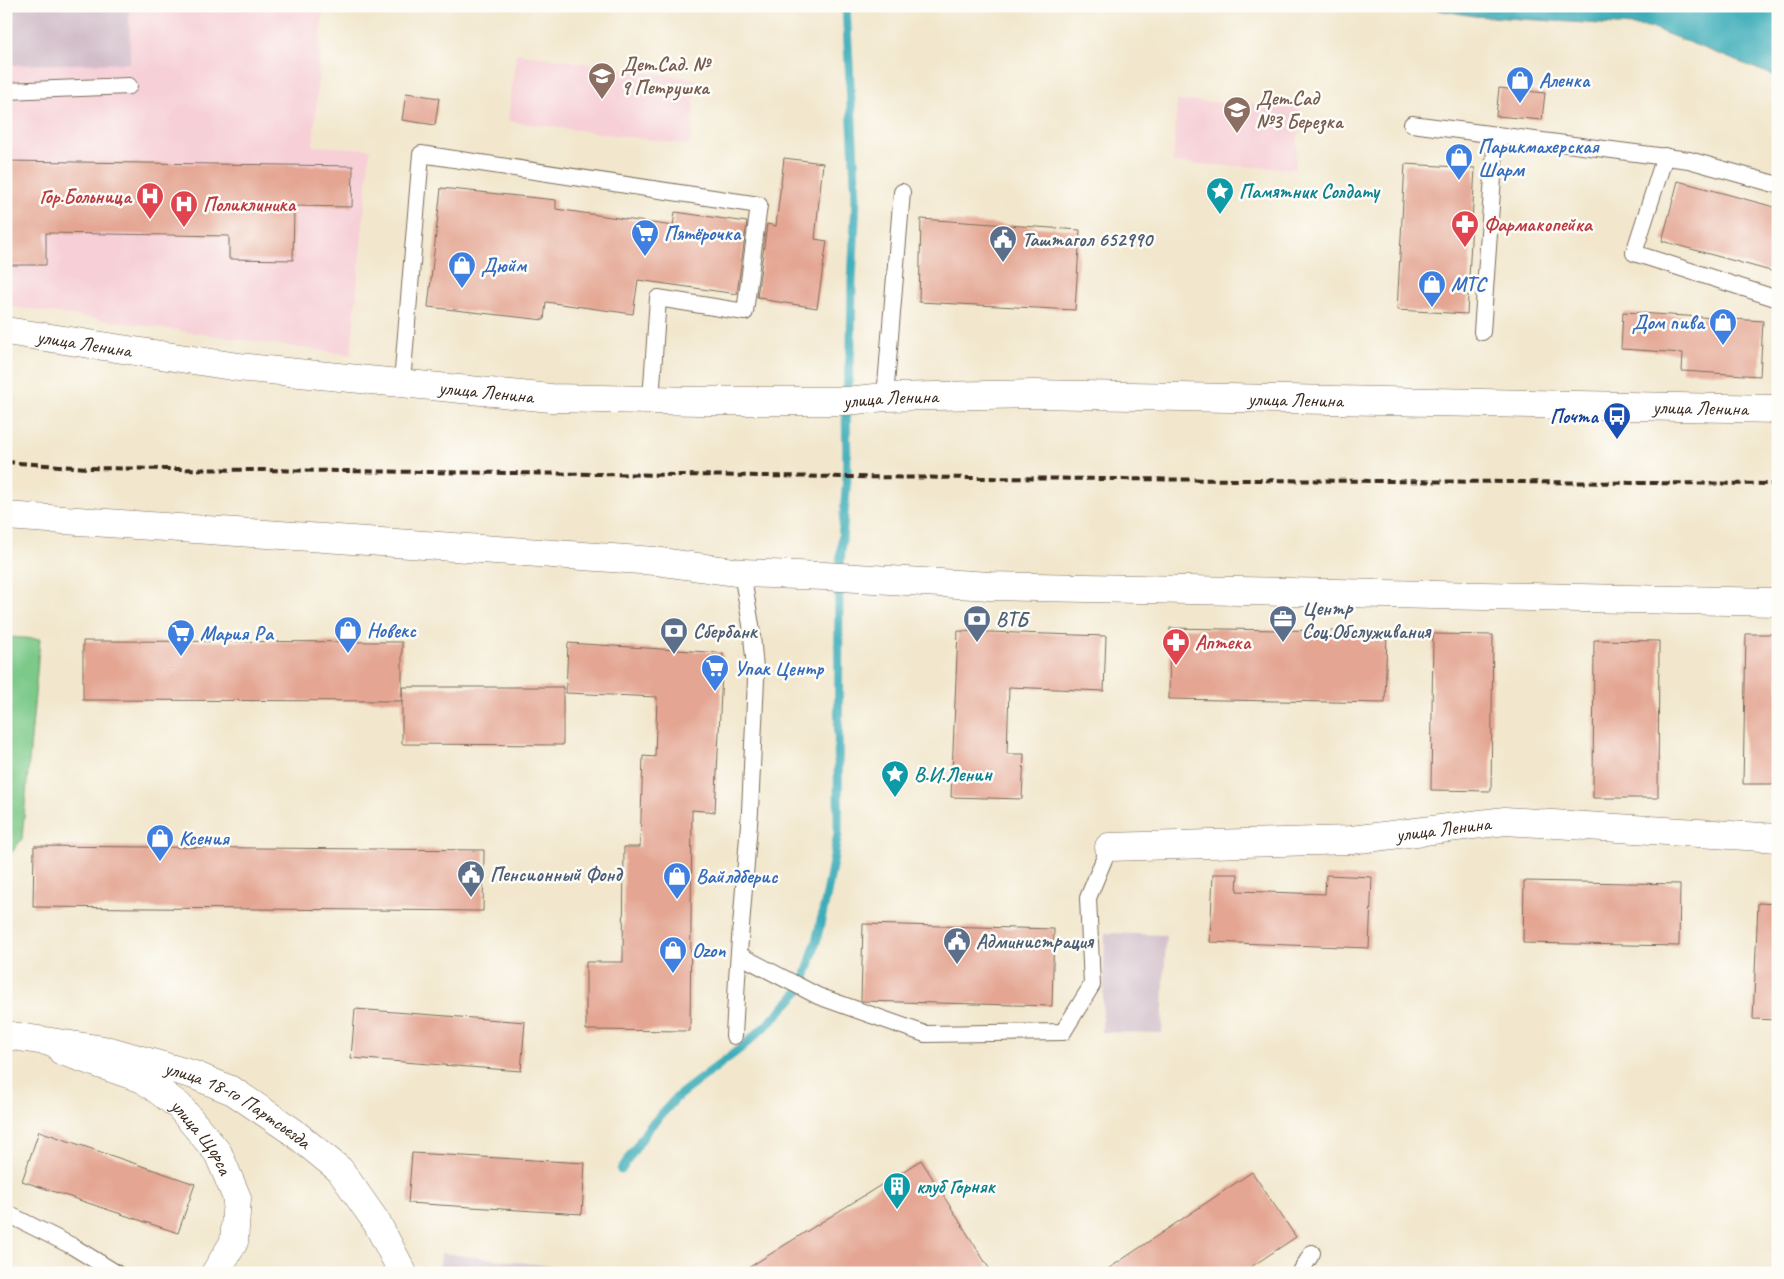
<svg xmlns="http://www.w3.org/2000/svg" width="1784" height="1279" font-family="Caveat,sans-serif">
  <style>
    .built { fill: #f6cfd7 }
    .industrial { fill: #d1bdc9 }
    .green { fill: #7cc989; stroke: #5c7a54 }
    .water { fill: #3dadb9; stroke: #3c6c6c }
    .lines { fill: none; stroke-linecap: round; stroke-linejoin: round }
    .stream { stroke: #3dadb9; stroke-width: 9 }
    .building { fill: #e4a693 }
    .service-casing { stroke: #7b6c5b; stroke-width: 18 }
    .minor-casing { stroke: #7b6c5b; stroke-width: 29 }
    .tertiary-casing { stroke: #7b6c5b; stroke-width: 29 }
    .service { stroke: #fff; stroke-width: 16 }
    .minor { stroke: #fff; stroke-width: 28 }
    .tertiary { stroke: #fff; stroke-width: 28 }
    .rail { stroke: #3b2a1e; stroke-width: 4; stroke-dasharray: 8 4; stroke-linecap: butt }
    .labels { text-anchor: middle; stroke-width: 5; stroke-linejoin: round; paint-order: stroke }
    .education-label { font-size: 20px; font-weight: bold; fill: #785e54; stroke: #fdfcf7; text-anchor: start }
    .shop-label { font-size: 20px; font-weight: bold; fill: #366cbe; stroke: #fdfcf7; text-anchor: start }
    .culture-label { font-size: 20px; font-weight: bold; fill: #0d838f; stroke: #fdfcf7; text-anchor: start }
    .health-label { font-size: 20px; font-weight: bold; fill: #be3a42; stroke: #fdfcf7; text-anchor: start }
    .service-label { font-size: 20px; font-weight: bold; fill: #4e5e75; stroke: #fdfcf7; text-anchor: start }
    .street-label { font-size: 20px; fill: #3b2a1e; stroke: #fdfcf7 }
    .transit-label { font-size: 20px; font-weight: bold; fill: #164399; stroke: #fdfcf7; text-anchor: end }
  </style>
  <rect width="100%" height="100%" fill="#fdfcf7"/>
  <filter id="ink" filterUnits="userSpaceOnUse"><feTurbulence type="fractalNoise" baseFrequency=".02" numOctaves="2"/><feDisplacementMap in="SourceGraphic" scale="10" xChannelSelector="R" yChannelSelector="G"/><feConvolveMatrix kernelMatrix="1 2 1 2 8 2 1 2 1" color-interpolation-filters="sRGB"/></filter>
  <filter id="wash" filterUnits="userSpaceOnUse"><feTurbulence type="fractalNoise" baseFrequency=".0096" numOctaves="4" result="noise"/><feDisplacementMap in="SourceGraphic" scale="20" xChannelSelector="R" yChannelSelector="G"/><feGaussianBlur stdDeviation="1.12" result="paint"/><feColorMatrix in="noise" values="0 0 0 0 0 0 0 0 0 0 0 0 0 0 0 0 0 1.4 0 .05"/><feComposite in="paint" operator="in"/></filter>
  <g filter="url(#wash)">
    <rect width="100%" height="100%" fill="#f2e7cd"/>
    <g class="built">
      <polygon points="6,6 323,6 313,146 370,149 351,355 6,306"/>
      <polygon points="516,53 696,79 690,145 508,121"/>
      <polygon points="1177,101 1301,105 1295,169 1173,163"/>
    </g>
    <g class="industrial">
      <polygon points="6,6 129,6 130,63 6,65"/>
      <polygon points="1105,933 1166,935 1162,1033 1102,1032"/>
      <polygon points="441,1253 569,1268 568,1273 439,1273"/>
    </g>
    <polygon class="green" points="6,637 40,639 22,839 6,860"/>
    <polygon class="water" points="1415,6 1778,6 1778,77 1649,27 1474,16"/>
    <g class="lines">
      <polyline class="stream" points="621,1170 648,1129 678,1096 741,1048 771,1021 802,988 816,942 827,894 838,834 839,577 847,477 846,401 851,347 852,282 856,200 846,6"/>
    </g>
    <g id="blocks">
      <g class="building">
        <polygon points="1499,88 1545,93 1542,120 1496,116"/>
        <polygon points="406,93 439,98 435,125 402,120"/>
        <polygon points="784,158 823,163 815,239 827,241 817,308 766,300 766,298 757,297 767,224 776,226"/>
        <polygon points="6,161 353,166 352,207 294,206 293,260 229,259 229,236 46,233 46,265 6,265"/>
        <polygon points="1405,164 1475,168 1467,314 1397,310"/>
        <polygon points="1678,181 1778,208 1778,273 1662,241"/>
        <polygon points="441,188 556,200 556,209 673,226 675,212 747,222 737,294 638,280 633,314 546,302 544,320 428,307"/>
        <polygon points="921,219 1080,230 1075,310 919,302"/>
        <polygon points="1623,312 1763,321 1760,376 1682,371 1683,353 1621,349"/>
        <polygon points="1170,628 1387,632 1385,703 1169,699"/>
        <polygon points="958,631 1106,636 1104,691 1009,687 1007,754 1024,754 1022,799 951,797"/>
        <polygon points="1433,634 1493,635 1491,791 1431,790"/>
        <polygon points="1746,634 1778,634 1778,784 1743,784"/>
        <polygon points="1594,640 1659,641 1658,798 1593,798"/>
        <polygon points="83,641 402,642 402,701 83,700"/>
        <polygon points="568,643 723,653 715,812 692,810 690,1031 586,1030 586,962 623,962 624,847 640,847 643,756 655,757 657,697 566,693"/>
        <polygon points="402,687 563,687 563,745 402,744"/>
        <polygon points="34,846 484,850 483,911 33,907"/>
        <polygon points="1213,874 1238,874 1237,891 1325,894 1326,875 1372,877 1369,948 1210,942"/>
        <polygon points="1524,881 1680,884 1679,946 1523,943"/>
        <polygon points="1758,903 1778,904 1778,1020 1753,1019"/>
        <polygon points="863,924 1054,929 1052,1006 861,1001"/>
        <polygon points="355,1009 525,1022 521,1071 351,1058"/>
        <polygon points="39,1131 195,1184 178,1233 22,1181"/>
        <polygon points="412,1153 585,1163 582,1214 408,1203"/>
        <polygon points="921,1160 992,1273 740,1273"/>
        <polygon points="1252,1172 1296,1237 1242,1273 1102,1273"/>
      </g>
    </g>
  </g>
  <g filter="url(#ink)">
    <use href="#blocks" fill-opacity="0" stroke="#7b6c5b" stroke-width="1"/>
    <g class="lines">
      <g class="service-casing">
        <g id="service">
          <polyline points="6,91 129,86"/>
          <polyline points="1412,124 1689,160 1778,185"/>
          <polyline points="1665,156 1634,253 1778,299"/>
          <polyline points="1482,332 1496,135"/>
          <polyline points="402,383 421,154 759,205 745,312 658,298 651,400"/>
          <polyline points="885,397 902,192"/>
          <polyline points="739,955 818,996 925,1034 1063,1032 1092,985 1088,898 1109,847"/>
          <polyline points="734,1036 737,978 750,811 756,679 751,625 742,573"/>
          <polyline points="6,1213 72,1246 116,1273"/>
          <polyline points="1300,1273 1312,1253"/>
        </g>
      </g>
      <g class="minor-casing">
        <g id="minor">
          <polyline points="6,516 655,561 742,573 824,576 990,586 1778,602"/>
          <path id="s1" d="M1109 847 1351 840 1505 821 1778 838"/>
          <path id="s2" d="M62 1051 143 1079 179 1106 218 1153 237 1198 234 1242 215 1273"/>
        </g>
      </g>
      <g class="tertiary-casing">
        <g id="tertiary">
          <path id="s3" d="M6 331 238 367 551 398 699 401H846L885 397 1035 394 1778 409"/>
          <path id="s4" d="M6 1035 110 1051 194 1075 233 1091 292 1131 340 1170 377 1223 403 1273"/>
        </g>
      </g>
      <use href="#service" class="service"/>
      <use href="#minor" class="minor"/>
      <use href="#tertiary" class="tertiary"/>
      <polyline class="rail" points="6,462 87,468 847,477 1778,484"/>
    </g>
  </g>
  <defs>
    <g id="school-pin" transform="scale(1.4375)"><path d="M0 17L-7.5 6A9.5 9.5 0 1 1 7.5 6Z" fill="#8d6e63" stroke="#fdfcf7"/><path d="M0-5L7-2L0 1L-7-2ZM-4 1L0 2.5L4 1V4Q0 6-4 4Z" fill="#fff"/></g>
    <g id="shop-pin" transform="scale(1.4375)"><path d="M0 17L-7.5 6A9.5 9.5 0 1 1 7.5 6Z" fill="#3f7fe0" stroke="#fdfcf7"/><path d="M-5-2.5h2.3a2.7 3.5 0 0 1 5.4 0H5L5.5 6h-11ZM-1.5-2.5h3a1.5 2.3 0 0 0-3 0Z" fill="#fff"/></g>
    <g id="sight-pin" transform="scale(1.4375)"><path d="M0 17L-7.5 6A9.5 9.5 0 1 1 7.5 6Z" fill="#0f9aa8" stroke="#fdfcf7"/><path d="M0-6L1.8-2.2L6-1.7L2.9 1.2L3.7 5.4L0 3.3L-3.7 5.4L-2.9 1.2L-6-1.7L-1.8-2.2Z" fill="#fff"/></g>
    <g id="hospital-pin" transform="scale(1.4375)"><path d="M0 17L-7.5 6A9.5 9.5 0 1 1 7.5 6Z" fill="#e0444e" stroke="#fdfcf7"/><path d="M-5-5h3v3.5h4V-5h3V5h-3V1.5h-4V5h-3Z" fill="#fff"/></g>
    <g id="pharmacy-pin" transform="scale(1.4375)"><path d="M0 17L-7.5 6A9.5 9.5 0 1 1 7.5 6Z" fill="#e0444e" stroke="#fdfcf7"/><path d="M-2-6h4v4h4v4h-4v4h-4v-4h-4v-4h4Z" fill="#fff"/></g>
    <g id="supermarket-pin" transform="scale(1.4375)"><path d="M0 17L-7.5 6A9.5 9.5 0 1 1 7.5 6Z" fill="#3f7fe0" stroke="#fdfcf7"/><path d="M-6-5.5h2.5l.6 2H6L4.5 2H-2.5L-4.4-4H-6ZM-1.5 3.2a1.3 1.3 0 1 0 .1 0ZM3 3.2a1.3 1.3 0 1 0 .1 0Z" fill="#fff"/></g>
    <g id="civic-pin" transform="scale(1.4375)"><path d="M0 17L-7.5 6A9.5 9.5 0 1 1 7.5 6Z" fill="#5c6f8a" stroke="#fdfcf7"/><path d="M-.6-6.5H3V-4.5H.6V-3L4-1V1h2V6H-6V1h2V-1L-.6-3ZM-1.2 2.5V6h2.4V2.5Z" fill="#fff"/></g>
    <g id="bus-pin" transform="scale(1.4375)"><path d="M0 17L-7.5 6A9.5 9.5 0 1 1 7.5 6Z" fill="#1a4fb4" stroke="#fdfcf7"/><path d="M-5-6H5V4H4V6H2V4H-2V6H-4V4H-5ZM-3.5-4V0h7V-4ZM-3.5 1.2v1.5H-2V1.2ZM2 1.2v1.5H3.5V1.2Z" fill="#fff"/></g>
    <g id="bank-pin" transform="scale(1.4375)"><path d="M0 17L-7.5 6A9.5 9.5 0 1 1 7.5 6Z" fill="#5c6f8a" stroke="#fdfcf7"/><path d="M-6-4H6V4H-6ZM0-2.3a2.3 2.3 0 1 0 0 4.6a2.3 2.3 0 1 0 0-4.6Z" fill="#fff"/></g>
    <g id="office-pin" transform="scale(1.4375)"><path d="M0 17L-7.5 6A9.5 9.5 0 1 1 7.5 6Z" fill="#5c6f8a" stroke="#fdfcf7"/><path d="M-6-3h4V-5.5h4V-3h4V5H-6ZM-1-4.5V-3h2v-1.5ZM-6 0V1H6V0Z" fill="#fff"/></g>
    <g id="building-pin" transform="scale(1.4375)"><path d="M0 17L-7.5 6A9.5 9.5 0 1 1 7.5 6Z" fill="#0f9aa8" stroke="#fdfcf7"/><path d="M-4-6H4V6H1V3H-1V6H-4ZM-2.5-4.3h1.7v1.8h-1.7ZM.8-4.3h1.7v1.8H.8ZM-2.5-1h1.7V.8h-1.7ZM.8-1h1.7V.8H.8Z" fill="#fff"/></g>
  </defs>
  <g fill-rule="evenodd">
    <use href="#school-pin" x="602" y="76"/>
    <use href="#shop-pin" x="1520" y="80"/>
    <use href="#school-pin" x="1237" y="110"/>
    <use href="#shop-pin" x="1459" y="157"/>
    <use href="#sight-pin" x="1220" y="191"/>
    <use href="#hospital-pin" x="150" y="196"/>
    <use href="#hospital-pin" x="184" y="204"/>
    <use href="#pharmacy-pin" x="1465" y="224"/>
    <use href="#supermarket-pin" x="645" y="233"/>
    <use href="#civic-pin" x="1003" y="239"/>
    <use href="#shop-pin" x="462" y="265"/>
    <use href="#shop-pin" x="1432" y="284"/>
    <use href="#shop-pin" x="1723" y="322"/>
    <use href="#bus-pin" x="1617" y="416"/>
    <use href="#bank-pin" x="977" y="619"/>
    <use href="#office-pin" x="1283" y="619"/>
    <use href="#shop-pin" x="348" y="630"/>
    <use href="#bank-pin" x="674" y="631"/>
    <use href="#supermarket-pin" x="181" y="633"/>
    <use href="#pharmacy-pin" x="1176" y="642"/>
    <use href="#supermarket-pin" x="715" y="668"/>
    <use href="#sight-pin" x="895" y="774"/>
    <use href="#shop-pin" x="160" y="838"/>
    <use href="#civic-pin" x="471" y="874"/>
    <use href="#shop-pin" x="677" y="876"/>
    <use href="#civic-pin" x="957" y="941"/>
    <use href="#shop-pin" x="673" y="950"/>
    <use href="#building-pin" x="897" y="1186"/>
  </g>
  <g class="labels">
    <g class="education-label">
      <text x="621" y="71">Дет.Сад. №<tspan x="621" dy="23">9 Петрушка</tspan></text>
      <text x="1256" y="105">Дет.Сад<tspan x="1256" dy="23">№3 Березка</tspan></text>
    </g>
    <g class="shop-label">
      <text x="1539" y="87">Аленка</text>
      <text x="1478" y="153">Парикмахерская<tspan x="1478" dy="23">Шарм</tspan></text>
      <text x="664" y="240">Пятёрочка</text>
      <text x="481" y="272">Дюйм</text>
      <text x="1451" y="291">МТС</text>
      <text x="1704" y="329" text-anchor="end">Дом пива</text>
      <text x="367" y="637">Новекс</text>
      <text x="200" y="640">Мария Ра</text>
      <text x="734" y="675">Упак Центр</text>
      <text x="179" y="845">Ксения</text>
      <text x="696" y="883">Вайлдберис</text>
      <text x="692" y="957">Ozon</text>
    </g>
    <g class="culture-label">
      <text x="1239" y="198">Памятник Солдату</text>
      <text x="914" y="781">В.И.Ленин</text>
      <text x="916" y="1193">клуб Горняк</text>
    </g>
    <g class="health-label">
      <text x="131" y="203" text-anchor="end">Гор.Больница</text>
      <text x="203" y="211">Поликлиника</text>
      <text x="1484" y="231">Фармакопейка</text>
      <text x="1195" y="649">Аптека</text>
    </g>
    <g class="service-label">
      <text x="1022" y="246">Таштагол 652990</text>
      <text x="1302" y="615">Центр<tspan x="1302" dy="23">Соц.Обслуживания</tspan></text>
      <text x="996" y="626">ВТБ</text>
      <text x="693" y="638">Сбербанк</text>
      <text x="490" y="881">Пенсионный Фонд</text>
      <text x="976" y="948">Администрация</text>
    </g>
    <g class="street-label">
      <text dy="7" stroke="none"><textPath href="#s3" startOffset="79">улица Ленина</textPath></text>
      <text dy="7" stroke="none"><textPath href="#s3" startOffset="484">улица Ленина</textPath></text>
      <text dy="7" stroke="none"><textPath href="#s3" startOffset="889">улица Ленина</textPath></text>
      <text dy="7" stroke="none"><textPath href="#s3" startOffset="1294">улица Ленина</textPath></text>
      <text dy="7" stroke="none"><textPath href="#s3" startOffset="1699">улица Ленина</textPath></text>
      <text dy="7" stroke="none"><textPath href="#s1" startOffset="335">улица Ленина</textPath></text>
      <text dy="7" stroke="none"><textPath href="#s4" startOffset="245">улица 18-го Партсьезда</textPath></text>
      <text dy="7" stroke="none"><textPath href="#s2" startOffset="169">улица Щорса</textPath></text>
    </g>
    <g class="transit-label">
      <text x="1598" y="423">Почта</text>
    </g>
  </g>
  <rect width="1784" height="1279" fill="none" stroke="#fdfcf7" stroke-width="25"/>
</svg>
